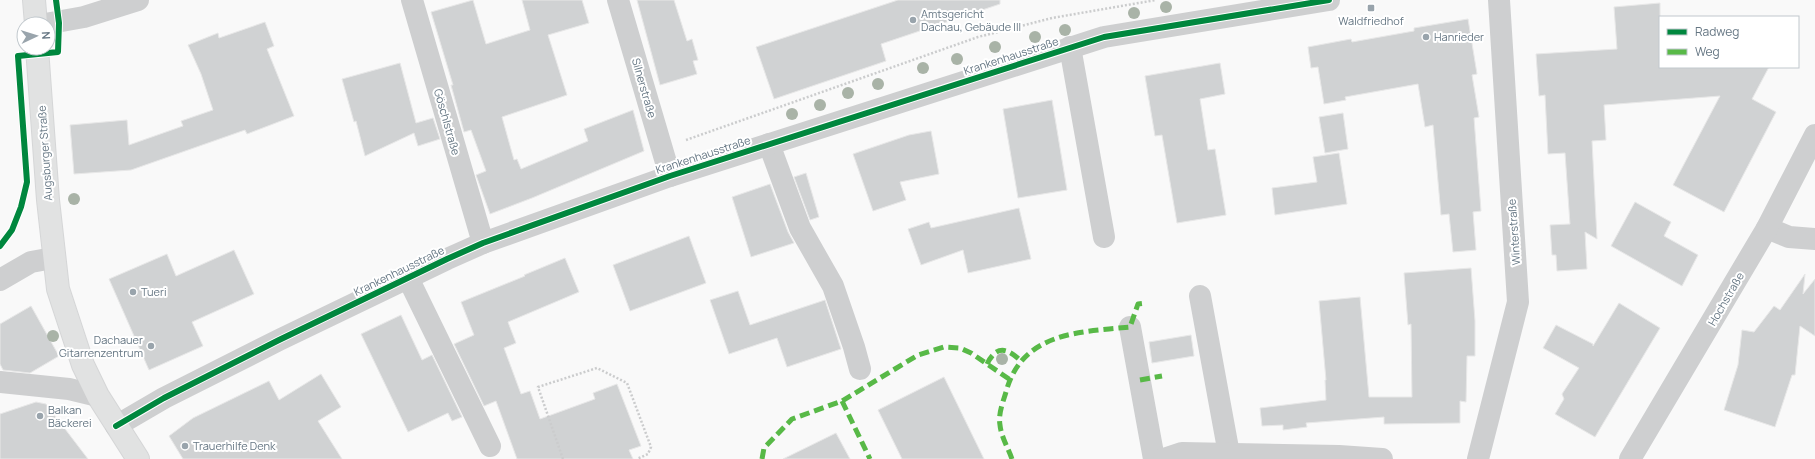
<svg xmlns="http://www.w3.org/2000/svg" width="1815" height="459" font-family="Manrope,sans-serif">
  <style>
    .building { fill: #d0d2d3; stroke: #e8e8e8 }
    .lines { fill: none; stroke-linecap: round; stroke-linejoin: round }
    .major-casing { stroke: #d5d6d7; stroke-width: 24 }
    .path { stroke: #cbcccd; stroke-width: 2.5; stroke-dasharray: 2 2; stroke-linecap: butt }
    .minor { stroke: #cecfd0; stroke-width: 22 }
    .major { stroke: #e1e2e2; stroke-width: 22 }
    .quiet { stroke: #58b947; stroke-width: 5; stroke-dasharray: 10 5; stroke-linecap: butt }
    .cycleway-casing { stroke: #fff; stroke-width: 8 }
    .cycleway { stroke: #00873e; stroke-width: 6 }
    .tree { fill: #a9b3a7 }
    .poi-dot { fill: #99a4ac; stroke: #fff; stroke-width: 1.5 }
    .labels { text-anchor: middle; stroke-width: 4; stroke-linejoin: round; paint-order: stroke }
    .poi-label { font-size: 11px; fill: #657683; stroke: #fff; text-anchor: start }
    .street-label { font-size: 11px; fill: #657683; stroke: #fff }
  </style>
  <rect width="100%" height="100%" fill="#f9f9f9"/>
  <g class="building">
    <polygon points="473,0 486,44 530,30 522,0 582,0 589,23 548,35 567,95 502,117 514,160 517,159 521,169 588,141 584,129 633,110 644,151 532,198 490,214 476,175 486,171 471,130 464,132 451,85 453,85 431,12"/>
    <polygon points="637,0 674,0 687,41 692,39 698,60 693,61 697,74 660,85"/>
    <polygon points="898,0 1000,0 1000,4 881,44 886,61 774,99 756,47"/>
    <polygon points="1660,3 1660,67 1769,67 1752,99 1776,112 1724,212 1673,185 1720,96 1604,105 1606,140 1592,141 1597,239 1585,232 1587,269 1557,271 1556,255 1552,255 1550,225 1570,224 1565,153 1548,154 1545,95 1539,96 1536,54 1617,49 1614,7"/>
    <polygon points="1468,19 1477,74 1472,75 1479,117 1474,118 1481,211 1473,212 1476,250 1453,252 1449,214 1441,215 1433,125 1425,127 1418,84 1345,97 1346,100 1324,104 1318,67 1311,68 1308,47 1351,39 1352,42 1414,31 1414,28"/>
    <polygon points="265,22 274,46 267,49 294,116 247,134 245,130 131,170 74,174 70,125 127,120 129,145 183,126 181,121 213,110 201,74 188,45 218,33 219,38"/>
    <polygon points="400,63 416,123 433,118 440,139 418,146 414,133 365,156 356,121 354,122 342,79"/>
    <polygon points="1220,63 1225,94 1200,99 1208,150 1215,149 1226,215 1177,223 1162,135 1155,136 1145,76"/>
    <polygon points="1052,100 1067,190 1018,198 1003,109"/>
    <polygon points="1343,113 1348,149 1325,153 1319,117"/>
    <polygon points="931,131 939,174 900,182 906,200 873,211 853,154 909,135"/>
    <polygon points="1339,153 1347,204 1275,215 1272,188 1317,182 1313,157"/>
    <polygon points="806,173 819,217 810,220 794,177"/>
    <polygon points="770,184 788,232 794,243 751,257 732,197"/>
    <polygon points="1635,202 1671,222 1664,236 1698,255 1682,286 1611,246"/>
    <polygon points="1019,208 1031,259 968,273 963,250 921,265 908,229 929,222 931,228"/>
    <polygon points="689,236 706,283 630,311 613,265"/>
    <polygon points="234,250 254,294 192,322 203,346 149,370 109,279 167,254 176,276"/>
    <polygon points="565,258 579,292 508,322 516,343 504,348 521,394 530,391 540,419 595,399 593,393 617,384 641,446 629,450 633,459 517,459 496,401 484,406 454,344 474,335 461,302 525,276 524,275"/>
    <polygon points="1471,268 1475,321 1475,356 1467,356 1466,402 1460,401 1460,423 1384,424 1384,417 1306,423 1307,427 1283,430 1283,425 1262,426 1260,408 1326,400 1325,380 1326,380 1319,301 1360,297 1369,397 1412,397 1411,324 1408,325 1404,273"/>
    <polygon points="1805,274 1803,294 1815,279 1815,336 1800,326 1795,375 1792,375 1775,427 1724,410 1738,365 1742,330 1754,332 1774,306 1780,310"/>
    <polygon points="738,291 750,325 825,300 841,349 787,367 777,338 729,354 710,300"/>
    <polygon points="1619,303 1660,328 1595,437 1555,414 1564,399 1562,394 1579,368 1543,348 1556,325 1593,344 1593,346"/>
    <polygon points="31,306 59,356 30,373 3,370 0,364 0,324"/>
    <polygon points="401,315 422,360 432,355 462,417 452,421 448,413 408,432 361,334"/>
    <polygon points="1191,335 1194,356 1152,363 1149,342"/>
    <polygon points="321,374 341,407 318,421 342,459 183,459 169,436 193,418 269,381 279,400"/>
    <polygon points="944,377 984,459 902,459 878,410"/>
    <polygon points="36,402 46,404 88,459 0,459 0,414"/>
    <polygon points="836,433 850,459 783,459"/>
  </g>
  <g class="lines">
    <g class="major-casing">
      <g id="major">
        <polyline points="34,0 36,24"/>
        <polyline points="37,48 48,200 58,289 83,365 98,396 138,459"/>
      </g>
    </g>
    <g class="path">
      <polyline points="686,140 978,37 1052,18 1156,0"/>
      <polyline points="563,459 538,387 597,368 627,383 651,447 648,454 637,459"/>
    </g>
    <g class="minor">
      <polyline points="412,0 483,243"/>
      <polyline points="618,0 670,176"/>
      <polyline points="45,24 84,17 138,0"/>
      <polyline points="1070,47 1104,237"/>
      <polyline points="769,144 800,228 833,286 854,347 860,369"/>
      <polyline points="1767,228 1789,237 1815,239"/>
      <polyline points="408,278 490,446"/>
      <polyline points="0,280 31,262 53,258"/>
      <polyline points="1200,296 1229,454"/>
      <polyline points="1130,327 1154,459"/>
      <polyline points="0,382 69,389 98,396"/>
      <polyline points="116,426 164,398 279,340 447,259 483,243 670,176 1104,37 1329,0"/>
      <polyline points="1164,459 1182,453 1339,456 1382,459"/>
      <polyline points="1478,459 1518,302 1499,0"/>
      <polyline points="1630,459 1767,228 1815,135"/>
    </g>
    <use href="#major" class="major"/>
    <g class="quiet">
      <path d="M987 364C996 346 1006 347 1020 360"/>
      <polyline points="1140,380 1162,376"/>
      <polyline points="842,401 870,459"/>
      <polyline points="762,459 764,448 792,419 842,401 918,355 944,347 960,348 971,353 1009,379"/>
      <path d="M1012 459C1008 448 1001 436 1000 425 998 414 1003 402 1006 392 1022 332 1079 332 1130 327L1138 304 1146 303"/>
    </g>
    <g class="cycleway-casing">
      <g id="cycleway">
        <polyline points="0,246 12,230 21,207 27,182 18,56 58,52 59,23 56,0"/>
        <polyline points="116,426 164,398 279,340 447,259 483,243 670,176 1104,37 1329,0"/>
      </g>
    </g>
    <use href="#cycleway" class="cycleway"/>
  </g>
  <g class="tree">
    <circle cx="1166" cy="7" r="6"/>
    <circle cx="1134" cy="13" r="6"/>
    <circle cx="1065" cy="30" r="6"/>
    <circle cx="1035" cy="37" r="6"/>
    <circle cx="995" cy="47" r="6"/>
    <circle cx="957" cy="59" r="6"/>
    <circle cx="923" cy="68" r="6"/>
    <circle cx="878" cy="84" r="6"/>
    <circle cx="848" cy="93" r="6"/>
    <circle cx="820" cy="105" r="6"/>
    <circle cx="792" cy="114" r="6"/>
    <circle cx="74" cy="199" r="6"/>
    <circle cx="53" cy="336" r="6"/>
    <circle cx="1002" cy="359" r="6"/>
  </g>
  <g class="poi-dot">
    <rect x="1367" y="4" width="8" height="8" rx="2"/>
    <circle cx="913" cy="20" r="4"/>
    <circle cx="1426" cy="37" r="4"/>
    <circle cx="133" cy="292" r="4"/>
    <circle cx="151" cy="346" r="4"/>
    <circle cx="40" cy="416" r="4"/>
    <circle cx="185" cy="446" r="4"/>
  </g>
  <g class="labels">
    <g class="poi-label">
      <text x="921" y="18">Amtsgericht<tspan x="921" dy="13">Dachau, Gebäude III</tspan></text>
      <text x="1371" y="25" text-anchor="middle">Waldfriedhof</text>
      <text x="1434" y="41">Hanrieder</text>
      <text x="141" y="296">Tueri</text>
      <text x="143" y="344" text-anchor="end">Dachauer<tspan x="143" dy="13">Gitarrenzentrum</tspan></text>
      <text x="48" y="414">Balkan<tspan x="48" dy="13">Bäckerei</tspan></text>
      <text x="193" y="450">Trauerhilfe Denk</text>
    </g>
    <g class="street-label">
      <text transform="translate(1011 56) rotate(-18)" y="4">Krankenhausstraße</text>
      <text transform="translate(644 88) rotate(74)" y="4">Silnerstraße</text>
      <text transform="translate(447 122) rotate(74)" y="4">Göschlstraße</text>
      <text transform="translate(45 153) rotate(-94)" y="4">Augsburger Straße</text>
      <text transform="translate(703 155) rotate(-18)" y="4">Krankenhausstraße</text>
      <text transform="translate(1514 232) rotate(-94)" y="4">Winterstraße</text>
      <text transform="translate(399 271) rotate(-26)" y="4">Krankenhausstraße</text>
      <text transform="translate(1726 299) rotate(-60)" y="4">Hochstraße</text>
    </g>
  </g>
  <rect x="1659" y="16" width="140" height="52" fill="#ffffff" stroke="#c1c8cd"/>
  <rect x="1667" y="29" width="20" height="6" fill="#00873e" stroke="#c1c8cd"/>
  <text x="1695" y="36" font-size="12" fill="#657683">Radweg</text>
  <rect x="1667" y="49" width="20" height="6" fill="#58b947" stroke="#c1c8cd"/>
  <text x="1695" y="56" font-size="12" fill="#657683">Weg</text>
  <g transform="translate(36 36) rotate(86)"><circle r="19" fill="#ffffff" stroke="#c1c8cd"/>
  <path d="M0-3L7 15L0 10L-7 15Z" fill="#99a4ac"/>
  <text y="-6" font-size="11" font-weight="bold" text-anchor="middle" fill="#657683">N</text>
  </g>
</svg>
